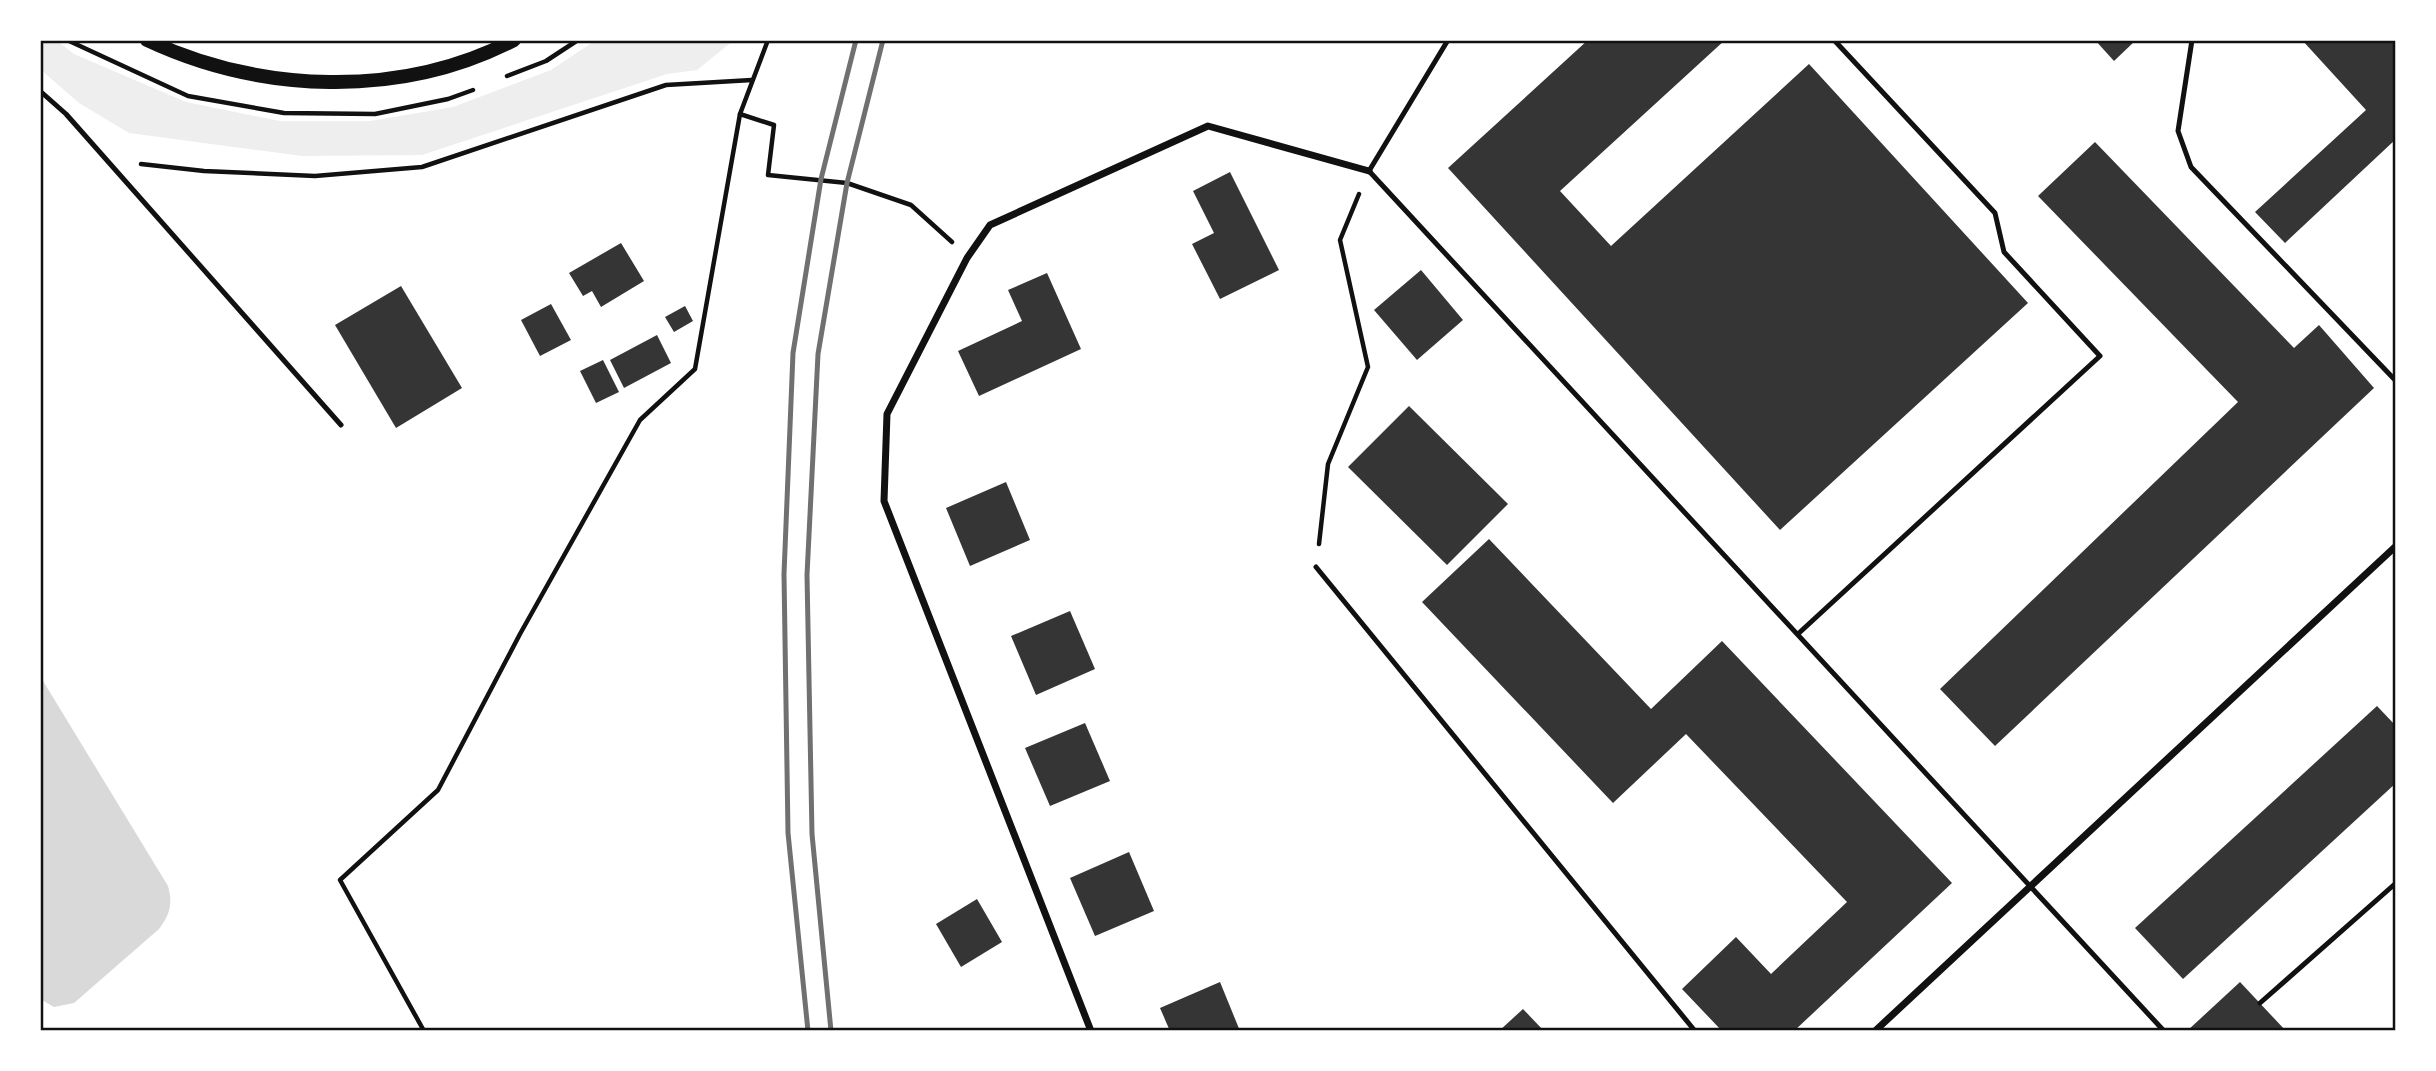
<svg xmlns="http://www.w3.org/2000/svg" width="2436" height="1071" font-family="'Nunito Sans',sans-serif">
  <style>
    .green { fill: #eee }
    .water { fill: #d9d9d9 }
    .building { fill: #353535 }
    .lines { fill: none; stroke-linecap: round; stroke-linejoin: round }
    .path { stroke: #111; stroke-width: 4.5 }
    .service { stroke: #111; stroke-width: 5 }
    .minor { stroke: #111; stroke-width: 7 }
    .secondary { stroke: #111; stroke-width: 14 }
    .rail { stroke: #707070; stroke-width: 5 }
    .neatline { fill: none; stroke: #111; stroke-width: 2.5 }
  </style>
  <rect width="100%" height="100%" fill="#fff"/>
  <polygon class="green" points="40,40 56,40 74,54 186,102 280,121 370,121 453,107 551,70 596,40 734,40 697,70 667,74 422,155 302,156 129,133 79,103 40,69"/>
  <path class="water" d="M40 676 168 886C173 904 170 914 159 929L74 1003 54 1007 40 999Z"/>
  <g class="building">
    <polygon points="1588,40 1725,40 1560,191 1611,246 1809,64 2028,303 1780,530 1448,168"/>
    <polygon points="2095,40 2136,40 2114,61"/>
    <polygon points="2302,40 2396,40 2396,139 2285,243 2255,212 2366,110"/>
    <polygon points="2095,142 2294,348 2319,325 2374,388 1995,746 1940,689 2238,402 2038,196"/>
    <polygon points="1230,172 1279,270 1220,299 1192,244 1214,233 1193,191"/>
    <polygon points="621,243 644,281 601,307 592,291 583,296 569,273"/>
    <polygon points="1421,270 1463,320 1417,360 1374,310"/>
    <polygon points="1047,273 1081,349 979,396 958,351 1022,321 1008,290"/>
    <polygon points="401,286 462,388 396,428 335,325"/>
    <polygon points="551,304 571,340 540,356 521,320"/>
    <polygon points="685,306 693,321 674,332 665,317"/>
    <polygon points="657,335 671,363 624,388 610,360"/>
    <polygon points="603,360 619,392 596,403 580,371"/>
    <polygon points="1409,406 1508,504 1447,565 1348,467"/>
    <polygon points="1006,482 1030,540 970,566 946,508"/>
    <polygon points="1489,539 1651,709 1722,641 1952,883 1794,1031 1722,1031 1682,989 1736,937 1771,974 1847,902 1686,734 1613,803 1422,602"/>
    <polygon points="1070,611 1095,669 1036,695 1011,636"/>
    <polygon points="2377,706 2396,726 2396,783 2183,979 2135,928"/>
    <polygon points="1085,723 1110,781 1050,806 1025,748"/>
    <polygon points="1129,852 1154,911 1095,936 1070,878"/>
    <polygon points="977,899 1002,942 961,967 936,924"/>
    <polygon points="1220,982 1240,1031 1170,1031 1160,1008"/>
    <polygon points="2240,982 2286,1031 2187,1031"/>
    <polygon points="1523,1009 1544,1031 1499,1031"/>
  </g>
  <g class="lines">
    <g class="path">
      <polyline points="67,40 188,96 284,113 375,114 448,99 473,90"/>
      <polyline points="768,40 740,114 774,125 768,175 847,183 911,205 952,242"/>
      <polyline points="507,76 546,61 578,40"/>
      <polyline points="141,164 204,171 315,176 422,167 666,85 752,80"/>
      <polyline points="1319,544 1328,464 1368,367 1340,240 1359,194"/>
      <polyline points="424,1031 340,880 438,790 520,634 640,420 695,369 740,114"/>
    </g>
    <g class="service">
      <polyline points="1448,40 1369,171 2164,1031"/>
      <polyline points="2192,40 2178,131 2191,167 2396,381"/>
      <polyline points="40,91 66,114 341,425"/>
      <polyline points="1316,567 1695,1031"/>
      <polyline points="1799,633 2100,356 2004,252 1995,213 1834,40"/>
      <polyline points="2260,1003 2396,883"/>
    </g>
    <g class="minor">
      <polyline points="1091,1031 884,501 887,414 967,258 990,225 1208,126 1369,171"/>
      <polyline points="1875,1031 2396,546"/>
    </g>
    <path class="secondary" d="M147 40C260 93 400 99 514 40"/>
    <g class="rail">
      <polyline points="808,1031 788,833 784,574 793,353 821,179 856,40"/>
      <polyline points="831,1031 812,834 807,575 818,354 847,183 883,40"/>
    </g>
  </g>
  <rect width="2436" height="1071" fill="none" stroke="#ffffff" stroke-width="84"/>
  <rect x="42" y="42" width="2352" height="987" class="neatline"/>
</svg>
